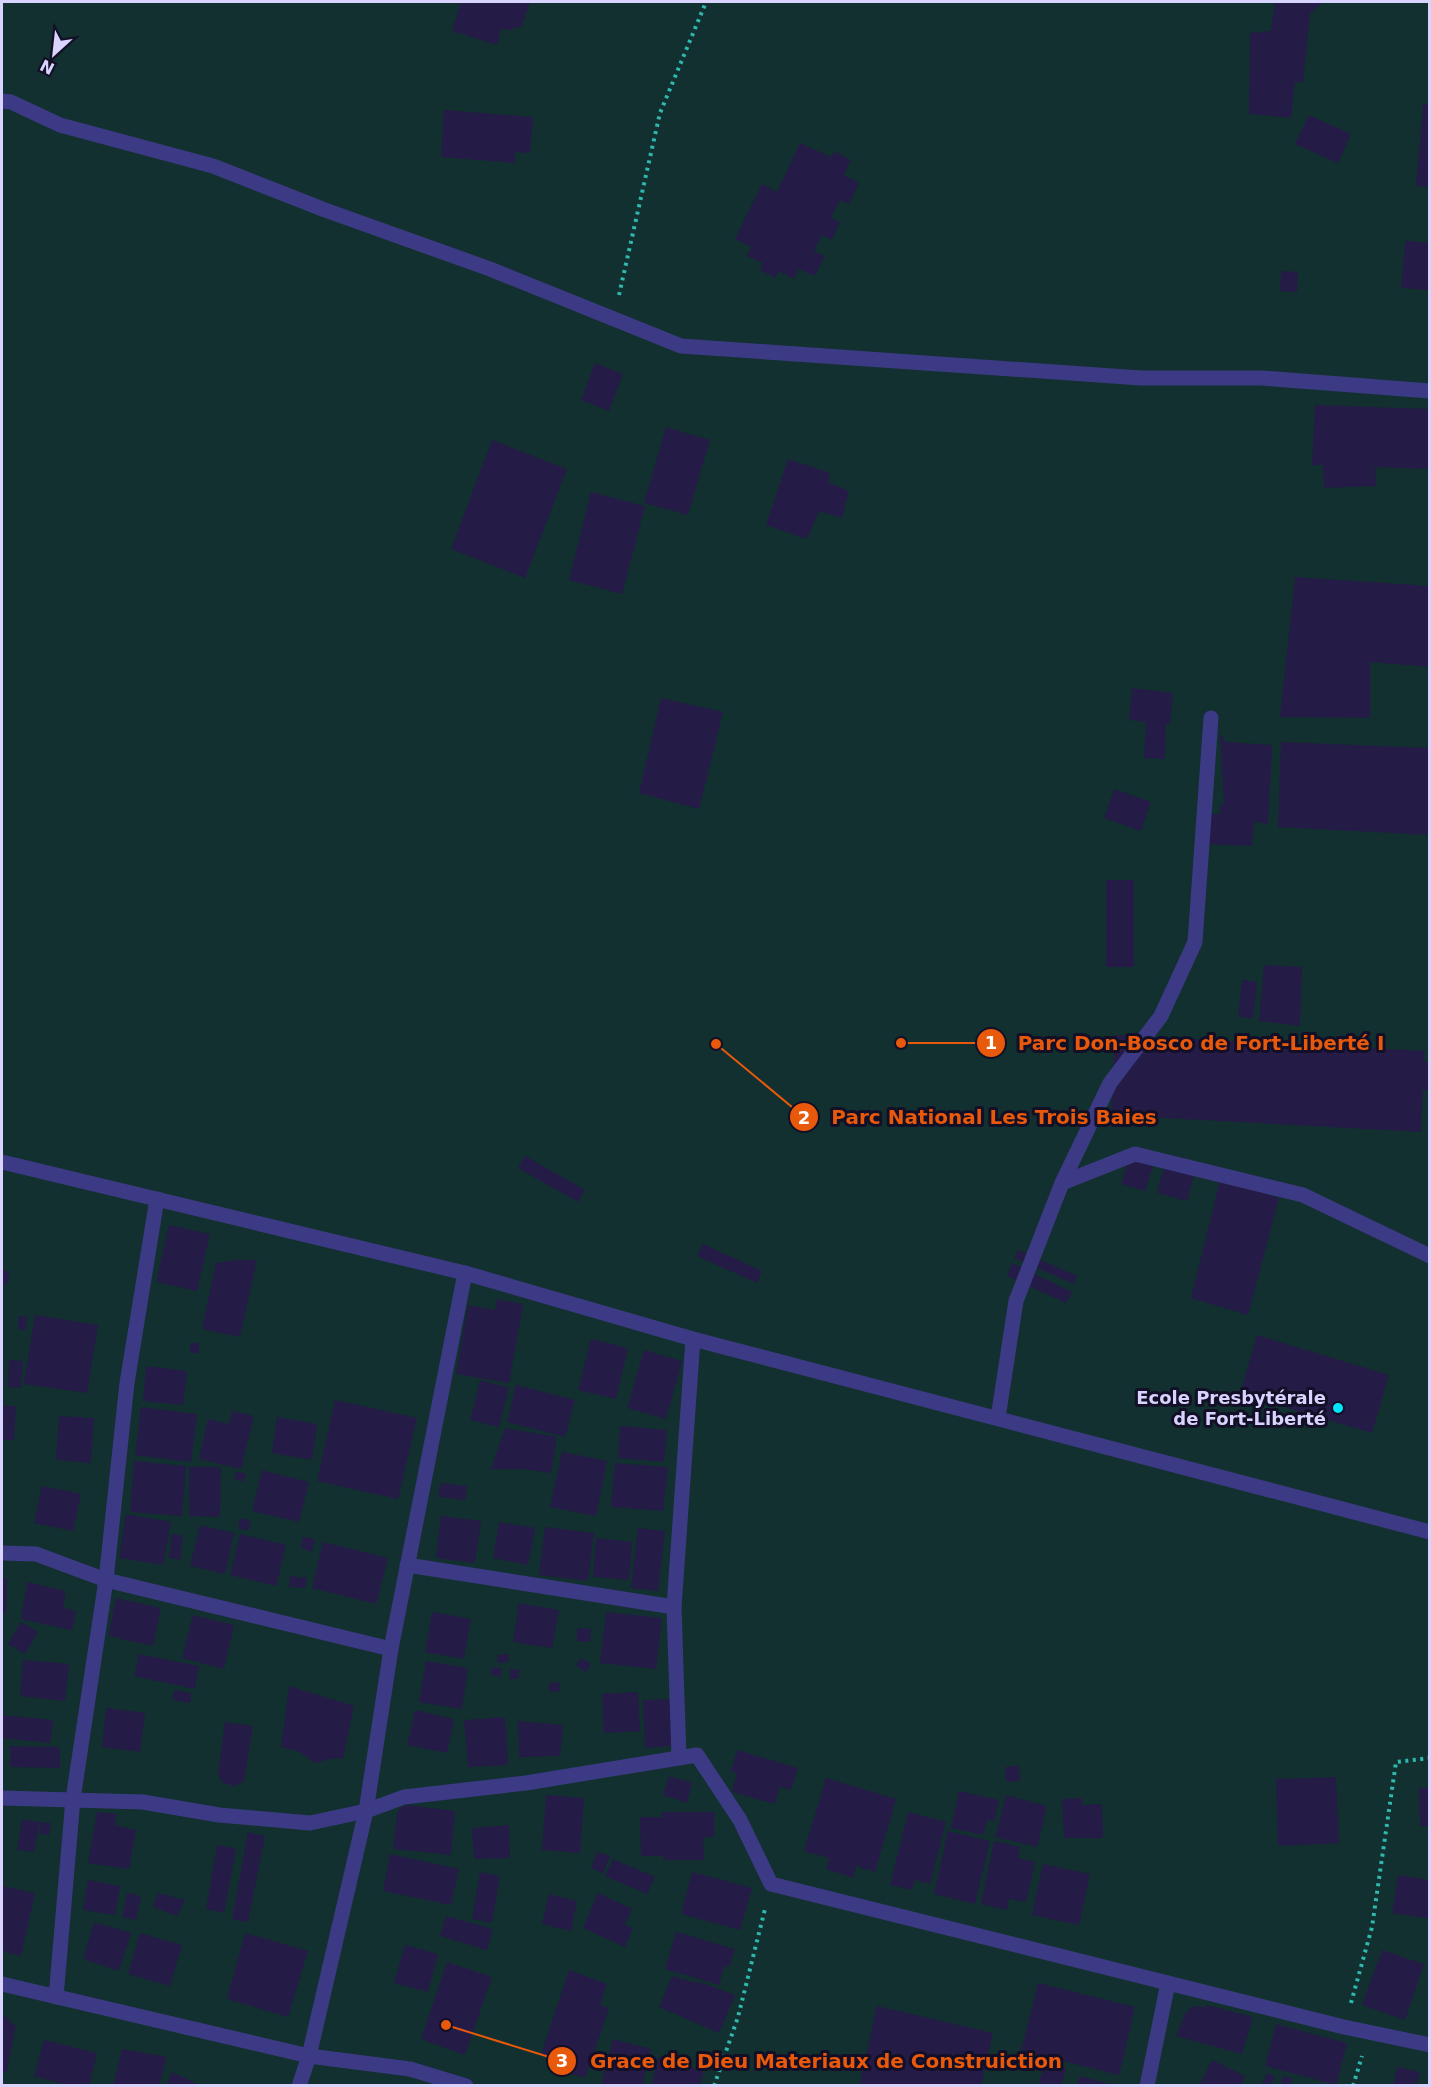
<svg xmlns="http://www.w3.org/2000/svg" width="1431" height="2087" font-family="'DejaVu Sans',sans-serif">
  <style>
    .green { fill: #12302f }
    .building { fill: #241b47 }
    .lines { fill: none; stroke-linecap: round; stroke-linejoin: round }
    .path { stroke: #2fb8b0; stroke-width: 4; stroke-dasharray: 3 4.5; stroke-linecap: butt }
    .service { stroke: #3d3a85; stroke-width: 15 }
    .minor { stroke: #3d3a85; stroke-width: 15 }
    .poi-dot { fill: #00e5ff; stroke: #130f26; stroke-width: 2 }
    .labels { text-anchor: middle; stroke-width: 6; stroke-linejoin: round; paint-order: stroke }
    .poi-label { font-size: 18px; font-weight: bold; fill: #d9d4ff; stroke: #130f26; text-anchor: end }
    .leader { fill: none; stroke: #e8590c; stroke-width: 2 }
    .callout-dot { fill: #e8590c; stroke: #130f26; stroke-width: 2 }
    .mark-label { font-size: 18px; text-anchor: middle; font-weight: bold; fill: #fff }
    .callout-label { font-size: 20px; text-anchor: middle; font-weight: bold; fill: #e8590c; stroke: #130f26; stroke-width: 6; stroke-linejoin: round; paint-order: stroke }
  </style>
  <rect width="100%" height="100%" fill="#130f26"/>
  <polygon class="green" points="2,2 1429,2 1429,2085 2,2086"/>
  <g class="building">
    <polygon points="461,2 530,2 522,26 508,30 501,29 497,45 452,31"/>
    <polygon points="1275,2 1323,2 1310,14 1303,82 1295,82 1291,118 1249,114 1250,33 1271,31"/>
    <polygon points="1423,104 1430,104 1430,187 1416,186"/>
    <polygon points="444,110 533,117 530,153 515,152 515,163 441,157"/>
    <polygon points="1309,115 1351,134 1338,163 1295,144"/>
    <polygon points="800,143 831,157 834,151 851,160 844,175 859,183 849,204 840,200 831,218 840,222 832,240 822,235 814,251 825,256 815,276 799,269 794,279 778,271 775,278 760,270 763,263 747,256 751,247 735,239 762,184 777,192"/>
    <polygon points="1405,241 1430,243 1430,290 1401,288"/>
    <polygon points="1281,271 1298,272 1297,292 1280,291"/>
    <polygon points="595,363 623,374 609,411 581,400"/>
    <polygon points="1315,405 1430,409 1430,469 1375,467 1376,486 1324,488 1323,465 1312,465"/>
    <polygon points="666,427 710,440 688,515 644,503"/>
    <polygon points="492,440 567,469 525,578 451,549"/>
    <polygon points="788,459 830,473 828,482 849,491 842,518 819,511 807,539 766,525"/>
    <polygon points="591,492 645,506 622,594 569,580"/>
    <polygon points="1295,577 1430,586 1430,667 1370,662 1370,718 1280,717"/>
    <polygon points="1132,688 1173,693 1170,724 1166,724 1165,759 1144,758 1146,722 1129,720"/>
    <polygon points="661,698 723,712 699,809 639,793"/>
    <polygon points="1220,733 1226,742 1272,745 1268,824 1254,822 1252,846 1201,844 1202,813 1220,814 1220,804 1224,805"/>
    <polygon points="1281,742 1430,748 1430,835 1278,827"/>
    <polygon points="1114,789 1151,802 1141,831 1104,818"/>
    <rect x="1106" y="880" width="28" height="87"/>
    <polygon points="1264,965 1302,967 1300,1026 1259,1021"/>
    <polygon points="1242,980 1257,982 1253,1018 1238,1017"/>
    <polygon points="1115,1035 1425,1051 1424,1062 1430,1063 1430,1090 1423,1090 1421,1132 1111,1115"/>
    <polygon points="1132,1149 1156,1156 1145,1191 1121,1184"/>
    <polygon points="525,1156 585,1190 578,1202 518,1168"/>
    <polygon points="1167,1156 1197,1164 1187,1201 1157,1193"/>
    <polygon points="1220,1180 1279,1198 1248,1315 1191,1298"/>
    <polygon points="169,1225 210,1234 197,1291 156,1282"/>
    <polygon points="703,1244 762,1271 757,1283 697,1256"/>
    <polygon points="1018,1250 1077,1276 1074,1284 1014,1258"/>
    <polygon points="236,1260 257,1260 240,1337 202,1329 216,1263"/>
    <polygon points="1012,1263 1072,1292 1066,1303 1007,1276"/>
    <polygon points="2,1270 10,1272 7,1285 2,1284"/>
    <polygon points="497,1299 523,1304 509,1383 456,1374 468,1305 495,1310"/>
    <polygon points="35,1315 98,1325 87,1393 24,1384"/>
    <polygon points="18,1316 27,1317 26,1330 18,1329"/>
    <polygon points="1257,1335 1389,1375 1372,1433 1240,1394"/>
    <polygon points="591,1339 628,1348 616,1399 578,1390"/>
    <rect x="190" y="1343" width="9" height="10"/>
    <polygon points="644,1350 682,1361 666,1419 627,1408"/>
    <polygon points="9,1360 23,1361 21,1388 8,1387"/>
    <polygon points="146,1366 187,1371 183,1405 143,1401"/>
    <polygon points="480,1380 509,1388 499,1427 470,1420"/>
    <polygon points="516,1385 575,1400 565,1437 507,1422"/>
    <polygon points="335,1400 417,1418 398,1499 317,1481"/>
    <polygon points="2,1406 16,1406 14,1440 2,1440"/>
    <polygon points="141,1407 197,1414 191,1462 135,1455"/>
    <polygon points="232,1411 254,1416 241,1469 199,1459 208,1419 229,1424"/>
    <polygon points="59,1416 94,1418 91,1463 56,1460"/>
    <polygon points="277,1417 317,1424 312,1460 272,1453"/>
    <polygon points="620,1426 667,1430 664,1462 618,1458"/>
    <polygon points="505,1428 557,1437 551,1473 523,1469 491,1469"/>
    <polygon points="562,1452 607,1461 596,1516 550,1507"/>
    <polygon points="134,1461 186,1466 182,1516 130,1512"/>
    <polygon points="615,1463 668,1467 663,1511 611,1507"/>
    <polygon points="189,1467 221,1467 220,1517 189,1516"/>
    <polygon points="262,1470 309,1482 299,1522 252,1511"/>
    <polygon points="237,1471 246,1474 243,1482 234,1479"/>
    <polygon points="440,1483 467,1486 465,1500 438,1497"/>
    <polygon points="42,1486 81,1494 73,1531 34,1523"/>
    <polygon points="126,1514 171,1522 163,1565 119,1558"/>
    <polygon points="441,1516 481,1521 475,1563 436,1558"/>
    <polygon points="240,1518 251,1521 248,1531 238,1528"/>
    <polygon points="499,1522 535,1528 528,1565 493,1558"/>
    <polygon points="200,1525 234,1533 225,1574 190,1566"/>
    <polygon points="545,1527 594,1533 588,1581 539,1575"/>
    <polygon points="638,1528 665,1531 658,1591 631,1588"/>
    <polygon points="172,1534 183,1536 180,1560 169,1558"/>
    <polygon points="240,1534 286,1545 276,1586 230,1575"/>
    <polygon points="303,1537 315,1539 312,1552 301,1548"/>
    <polygon points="596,1538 632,1542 629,1580 593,1577"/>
    <polygon points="323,1542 388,1558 376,1604 312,1588"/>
    <polygon points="290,1576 307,1578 305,1588 289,1587"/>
    <polygon points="2,1578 7,1579 6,1614 2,1614"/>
    <polygon points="27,1582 66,1591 63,1608 76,1611 72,1630 21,1619"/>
    <polygon points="116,1598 161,1608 153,1646 108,1636"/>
    <polygon points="519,1603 559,1610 552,1648 513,1642"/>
    <polygon points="432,1612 471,1619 464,1659 425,1652"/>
    <polygon points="606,1612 662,1618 656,1669 600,1663"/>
    <polygon points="193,1615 234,1625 224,1669 182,1658"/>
    <polygon points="21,1622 38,1632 25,1654 8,1644"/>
    <polygon points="577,1628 591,1629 590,1642 577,1641"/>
    <polygon points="139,1654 199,1666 195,1689 134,1676"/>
    <polygon points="509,1654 509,1662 498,1663 497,1655"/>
    <polygon points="581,1658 591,1664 586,1672 576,1666"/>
    <polygon points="23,1660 69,1664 65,1701 20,1696"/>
    <polygon points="426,1661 468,1668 462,1709 419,1702"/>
    <polygon points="492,1667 502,1669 500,1677 491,1675"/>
    <polygon points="510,1669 519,1669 518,1679 510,1679"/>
    <polygon points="559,1682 560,1691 550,1692 549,1683"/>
    <polygon points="289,1686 354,1706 343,1758 329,1759 314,1763 300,1752 281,1747"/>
    <polygon points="174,1690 191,1693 190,1703 172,1700"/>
    <polygon points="638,1692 640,1731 604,1733 602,1694"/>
    <polygon points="671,1699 672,1746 645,1748 643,1700"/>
    <polygon points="106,1708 145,1713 140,1752 102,1747"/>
    <polygon points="415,1710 454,1719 447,1753 407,1745"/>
    <polygon points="2,1715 53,1720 50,1743 2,1738"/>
    <polygon points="505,1717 508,1765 468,1767 464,1720"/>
    <polygon points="518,1721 563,1725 560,1756 519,1757"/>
    <polygon points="225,1722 253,1726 244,1781 235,1786 223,1783 218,1775"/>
    <polygon points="10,1746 60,1747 60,1768 10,1767"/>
    <polygon points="737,1750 798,1768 791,1790 780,1786 775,1804 732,1792 737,1773 731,1772"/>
    <polygon points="1019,1766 1020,1781 1006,1782 1005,1767"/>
    <polygon points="669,1776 692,1783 687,1803 663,1795"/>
    <polygon points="1336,1777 1339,1843 1278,1846 1276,1779"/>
    <polygon points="826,1778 896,1799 875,1872 856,1866 853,1878 826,1869 829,1858 804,1851"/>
    <polygon points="1419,1788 1430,1788 1430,1826 1420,1826"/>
    <polygon points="959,1791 999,1800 994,1821 987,1820 983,1835 951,1828"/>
    <polygon points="546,1795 584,1798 580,1853 542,1850"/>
    <polygon points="1006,1795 1047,1806 1037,1847 995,1837"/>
    <polygon points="1082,1798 1082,1805 1102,1804 1103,1838 1064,1838 1062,1799"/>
    <polygon points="407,1805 455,1811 451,1855 393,1849 397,1813 401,1807"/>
    <polygon points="97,1812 117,1814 115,1825 136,1830 129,1869 88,1863"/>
    <polygon points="662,1812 714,1812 714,1837 703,1837 704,1860 663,1860 663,1856 641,1856 640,1817 662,1817"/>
    <polygon points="908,1812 946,1822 930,1884 915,1880 912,1890 890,1885"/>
    <polygon points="22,1819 39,1822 34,1852 17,1850"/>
    <polygon points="40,1822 51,1823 49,1835 39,1834"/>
    <polygon points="509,1825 510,1858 474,1859 472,1828"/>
    <polygon points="948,1831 990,1841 975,1904 934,1894"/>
    <polygon points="248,1832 265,1836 248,1922 232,1919"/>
    <polygon points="994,1841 1020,1847 1018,1858 1035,1862 1026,1902 1009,1899 1007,1910 981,1904"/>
    <polygon points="217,1845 236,1849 224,1913 206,1909"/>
    <polygon points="597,1852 610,1856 603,1873 591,1868"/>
    <polygon points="390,1854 459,1869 451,1905 383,1891"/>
    <polygon points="613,1859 655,1877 647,1894 605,1876"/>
    <polygon points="1043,1864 1090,1874 1079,1925 1032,1915"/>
    <polygon points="480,1872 500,1876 492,1923 472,1919"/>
    <polygon points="692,1872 752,1888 740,1930 681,1914"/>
    <polygon points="1398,1875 1430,1880 1430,1919 1392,1913"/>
    <polygon points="88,1880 120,1886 115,1915 83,1910"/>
    <polygon points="2,1886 35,1893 21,1956 2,1951"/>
    <polygon points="127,1893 141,1896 136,1920 122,1917"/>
    <polygon points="158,1893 185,1900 177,1916 153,1907"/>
    <polygon points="598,1893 632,1909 625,1925 633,1928 625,1947 583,1928"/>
    <polygon points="549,1894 577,1901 571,1931 542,1924"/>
    <polygon points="446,1916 493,1929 487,1950 440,1936"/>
    <polygon points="94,1922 131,1933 119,1971 83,1959"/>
    <polygon points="676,1932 735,1949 729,1967 724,1966 719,1985 665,1969"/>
    <polygon points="140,1933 182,1945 170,1986 128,1974"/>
    <polygon points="245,1933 308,1951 288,2017 227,1999"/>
    <polygon points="405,1945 438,1954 428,1992 394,1983"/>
    <polygon points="1382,1950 1424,1964 1405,2020 1362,2005"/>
    <polygon points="447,1962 492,1977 465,2055 421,2039"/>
    <polygon points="569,1970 607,1984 600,2005 609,2008 585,2078 562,2071 566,2062 541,2055"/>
    <polygon points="672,1976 692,1982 703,1983 735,1995 719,2033 659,2007"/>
    <polygon points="1038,1983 1135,2007 1119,2075 1021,2051"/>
    <polygon points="1207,2005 1253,2017 1242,2054 1176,2036 1185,2014 1192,2006 1206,2007"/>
    <polygon points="877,2006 993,2033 981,2086 859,2086"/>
    <polygon points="2,2013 16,2027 6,2073 2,2071"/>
    <polygon points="1276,2024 1347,2043 1336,2085 1265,2066"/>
    <polygon points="613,2039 651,2049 642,2086 601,2086"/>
    <polygon points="44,2040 97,2053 89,2086 70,2086 34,2076"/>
    <polygon points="122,2049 167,2057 159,2086 113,2086"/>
    <polygon points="659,2057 704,2071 700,2086 651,2086"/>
    <polygon points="1212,2060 1245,2076 1241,2086 1199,2086"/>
    <polygon points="1045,2062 1066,2068 1061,2086 1039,2083"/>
    <polygon points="1397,2067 1420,2072 1416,2086 1393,2086"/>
    <polygon points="172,2072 202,2086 166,2086"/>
    <polygon points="1267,2073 1275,2076 1271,2086 1262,2084"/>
    <polygon points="1080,2076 1113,2085 1113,2086 1077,2086"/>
    <polygon points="1282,2076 1292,2078 1290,2086 1281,2086"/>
  </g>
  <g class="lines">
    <g class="path">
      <polyline points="619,295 660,113 706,2"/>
      <polyline points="1351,2003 1372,1927 1396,1762 1430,1758"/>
      <polyline points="714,2086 738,2017 765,1909"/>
      <polyline points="1353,2086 1362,2056"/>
    </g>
    <polyline class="service" points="1303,1195 1430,1256"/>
    <g class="minor">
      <polyline points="2,101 11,102 60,125 213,166 325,210 490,269 681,346 1141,378 1262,378 1430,391"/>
      <polyline points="2,1162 465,1273 693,1339 1430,1532"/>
      <polyline points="1062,1183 1135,1154 1303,1195"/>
      <polyline points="998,1418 1016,1301 1062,1183 1110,1083 1161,1016 1195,942 1211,718"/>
      <polyline points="2,1553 36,1554 106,1580 391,1649"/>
      <polyline points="407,1565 674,1607 679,1758"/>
      <polyline points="674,1607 693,1339"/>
      <polyline points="2,1798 143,1802 219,1815 310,1823 366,1811 404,1797 526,1783 697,1755 740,1820 771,1884 1168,1983"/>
      <polyline points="2,1984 309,2056 410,2069 466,2086"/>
      <polyline points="56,1997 73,1799 106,1580 127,1383 157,1199"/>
      <polyline points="299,2086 309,2056 366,1811 391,1649 465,1273"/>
      <polyline points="1147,2086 1168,1983 1344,2027 1430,2045"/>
    </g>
  </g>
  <circle class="poi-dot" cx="1338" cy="1408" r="6"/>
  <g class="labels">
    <g class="poi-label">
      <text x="1326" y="1404">Ecole Presbytérale<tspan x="1326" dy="21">de Fort-Liberté</tspan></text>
    </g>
  </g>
  <path class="leader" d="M901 1043L991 1043M716 1044L804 1117M446 2025L562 2061"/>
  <g class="callout-dot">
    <circle cx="901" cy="1043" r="6"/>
    <circle cx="716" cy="1044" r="6"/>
    <circle cx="446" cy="2025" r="6"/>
    <circle cx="991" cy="1043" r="15"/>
    <circle cx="804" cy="1117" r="15"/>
    <circle cx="562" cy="2061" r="15"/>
  </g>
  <g class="mark-label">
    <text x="991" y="1049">1</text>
    <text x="804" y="1124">2</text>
    <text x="562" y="2067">3</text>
  </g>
  <g class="callout-label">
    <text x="1201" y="1050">Parc Don-Bosco de Fort-Liberté I</text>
    <text x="994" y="1124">Parc National Les Trois Baies</text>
    <text x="826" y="2068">Grace de Dieu Materiaux de Construiction</text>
  </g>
  <rect width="1431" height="2087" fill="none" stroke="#d9d4ff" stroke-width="6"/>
  <g transform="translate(54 54) rotate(207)" stroke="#130f26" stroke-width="4.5" paint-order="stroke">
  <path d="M0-4.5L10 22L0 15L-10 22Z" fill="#d9d4ff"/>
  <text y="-9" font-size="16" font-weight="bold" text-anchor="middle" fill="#d9d4ff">N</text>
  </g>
</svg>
